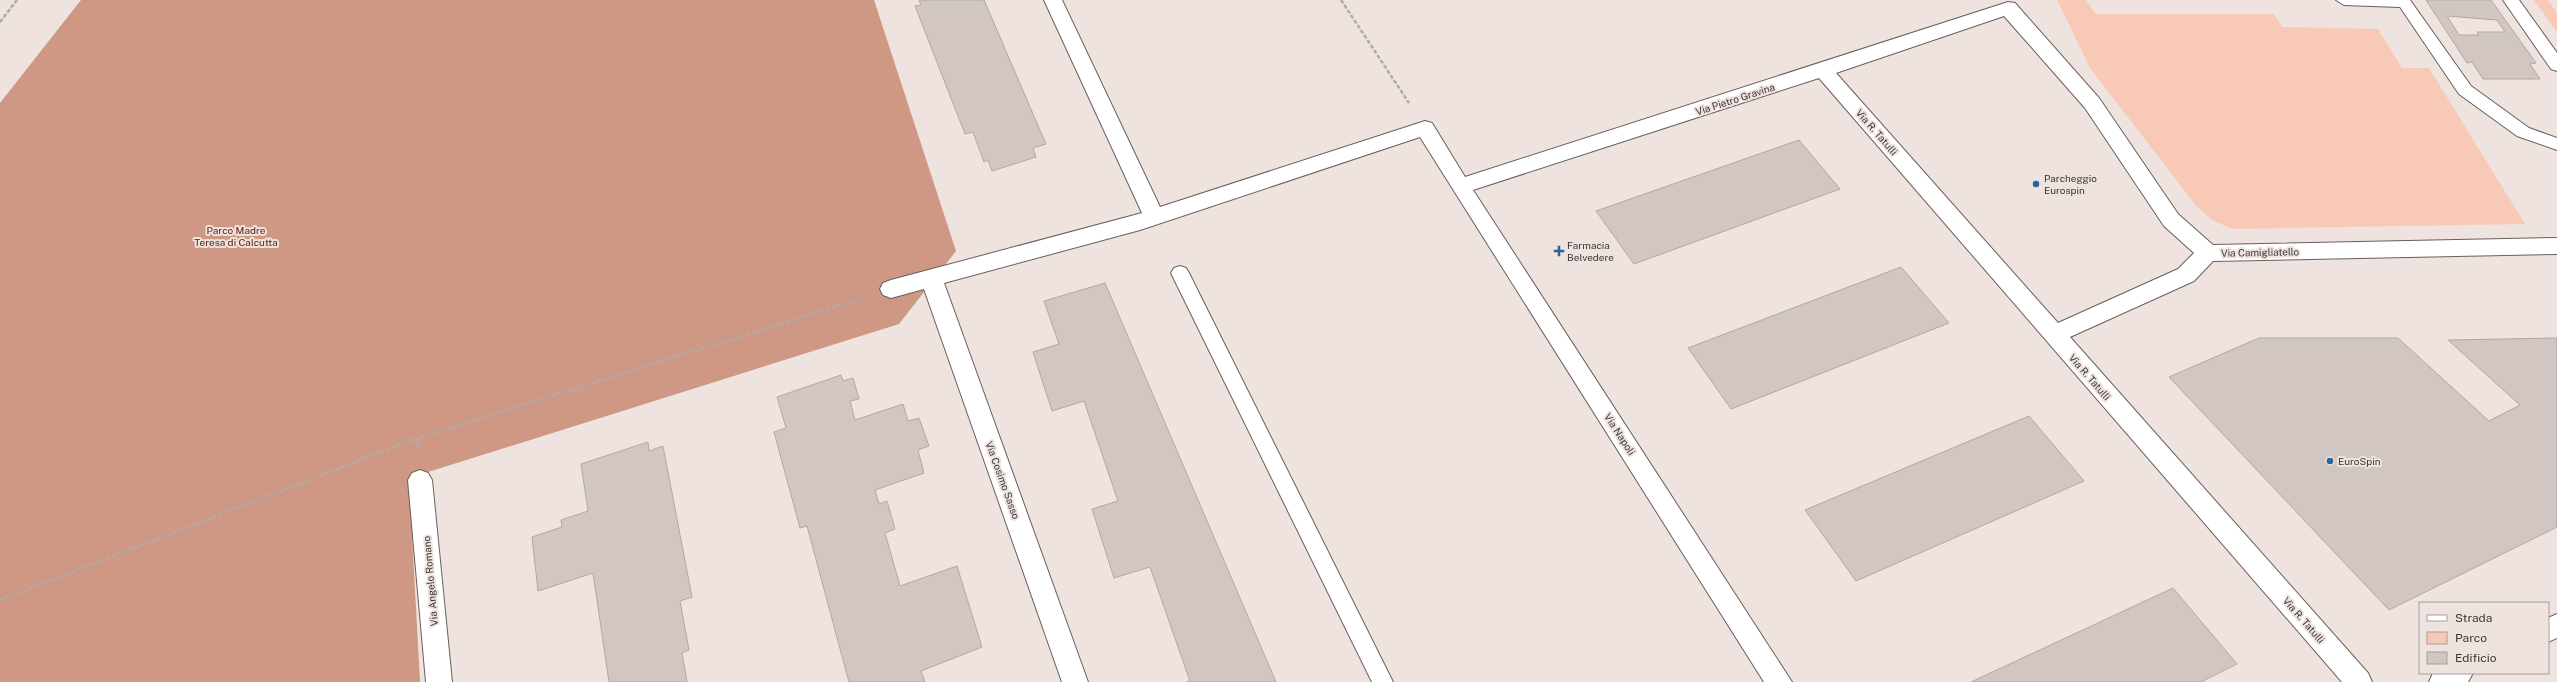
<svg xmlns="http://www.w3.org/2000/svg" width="2557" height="682" font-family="'Public Sans',sans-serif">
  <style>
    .green { fill: #f9c9b8 }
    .forest { fill: #ce9884 }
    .building { fill: #d1c6c2; stroke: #b2a7a3; fill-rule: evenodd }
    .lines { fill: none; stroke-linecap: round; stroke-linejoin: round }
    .lane-casing { stroke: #695f5b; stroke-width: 2 }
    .street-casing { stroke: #695f5b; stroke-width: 2 }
    .path { stroke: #b3aaa7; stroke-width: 2.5; stroke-dasharray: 4 2; stroke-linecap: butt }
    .lane { fill: #fff; fill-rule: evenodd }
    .street { fill: #fff; fill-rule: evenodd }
    .poi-dot { fill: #29639a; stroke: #eee3df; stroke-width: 1.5 }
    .labels { text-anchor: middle; stroke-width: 4; stroke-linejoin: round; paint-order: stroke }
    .street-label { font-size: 10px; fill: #3b3635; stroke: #eee3df }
    .poi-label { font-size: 10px; fill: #3b3635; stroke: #eee3df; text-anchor: start }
    .park-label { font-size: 10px; fill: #5d1c01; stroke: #eee3df }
  </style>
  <rect width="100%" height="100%" fill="#eee3df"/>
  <g class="green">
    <polygon points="2057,0 2086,0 2096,14 2274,14 2282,27 2378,29 2402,68 2429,68 2525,224 2232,229 2212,220 2197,207 2090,68"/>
    <polygon points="2534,0 2548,0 2557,13 2557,32"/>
  </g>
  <polygon class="forest" points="81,0 874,0 956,251 899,324 409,478 420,682 0,682 0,103"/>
  <g class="building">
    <polygon points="919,0 984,0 1046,144 1033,148 1036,157 992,171 988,160 984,162 973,132 965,134 915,6 921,5"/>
    <path d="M2426 0H2491L2536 63 2530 64 2540 79H2483L2472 62 2467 63ZM2447 16 2497 20 2505 32H2477L2479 35H2459Z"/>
    <polygon points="1799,140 1840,189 1634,264 1596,211"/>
    <polygon points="1901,267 1949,323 1731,409 1688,348"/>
    <polygon points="1105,283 1276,682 1186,682 1190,681 1150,567 1114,578 1092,509 1118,501 1084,401 1052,411 1033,352 1059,344 1044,301"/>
    <polygon points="2259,338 2398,338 2489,421 2520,405 2448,340 2557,338 2557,527 2389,610 2169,377"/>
    <polygon points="841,375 843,381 853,378 859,399 850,401 855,420 903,404 908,421 919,418 929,446 918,450 924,473 875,490 879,504 887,501 895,529 885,533 900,586 957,566 982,647 921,671 925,682 849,682 807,526 800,528 774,432 786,428 777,397"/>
    <polygon points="2029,416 2084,481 1856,581 1805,510"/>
    <polygon points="648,442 649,451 663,446 692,597 680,601 689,650 682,653 687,682 609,682 593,573 538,591 532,537 562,527 561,520 588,511 581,464"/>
    <polygon points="2173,588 2237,664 2201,682 1971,682"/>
  </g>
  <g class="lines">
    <g class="lane-casing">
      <g id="lane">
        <polygon points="2336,0 2410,0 2471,86 2529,128 2557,138 2557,150 2517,136 2459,94 2400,7 2344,5"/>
        <polygon points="2503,0 2519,0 2557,53 2557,71 2551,69"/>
        <polygon points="1180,266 1186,268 1189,273 1393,682 1372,682 1171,273 1174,268"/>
      </g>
    </g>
    <g class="street-casing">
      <g id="street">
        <path d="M1044 0H1062L1160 207 1425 121 1432 123 1465 177 2008 2 2015 3 2099 98 2178 214 2213 245 2557 238V254L2213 261 2194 281 2070 337 2368 673 2372 682H2342L1819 78 1473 190 1792 682H1764L1420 137 1140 230 944 283 1088 682H1062L924 289 891 298 883 295 880 289 883 283 891 280 1142 213ZM2004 16 2085 108 2164 226 2194 253 2178 269 2058 323 1836 73Z"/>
        <polygon points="420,470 428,473 432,480 452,682 426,682 408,480 412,473"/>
        <polygon points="2557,614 2557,638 2548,642 2548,618"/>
        <polygon points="2433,673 2473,673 2468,682 2429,682"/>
      </g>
    </g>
    <g class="path">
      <polyline points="1341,0 1409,103"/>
      <polyline points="0,22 17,0"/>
      <polyline points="417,438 418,449"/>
      <polyline points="0,600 417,438 860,299"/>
    </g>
    <use href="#lane" class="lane"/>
    <use href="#street" class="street"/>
  </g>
  <g class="poi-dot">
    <circle cx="2036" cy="184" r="4"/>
    <path d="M1557 245h4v4h4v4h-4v4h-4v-4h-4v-4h4z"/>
    <circle cx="2330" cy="461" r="4"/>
  </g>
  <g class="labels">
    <g class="street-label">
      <text transform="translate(1735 99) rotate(-18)" y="4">Via Pietro Gravina</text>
      <text transform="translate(1877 132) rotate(49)" y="4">Via R. Tatulli</text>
      <text transform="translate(2260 252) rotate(-1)" y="4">Via Camigliatello</text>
      <text transform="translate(2090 377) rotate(49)" y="4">Via R. Tatulli</text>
      <text transform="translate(1620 434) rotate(57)" y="4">Via Napoli</text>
      <text transform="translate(1003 480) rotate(70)" y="4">Via Cosimo Sasso</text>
      <text transform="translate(430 581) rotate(-95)" y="4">Via Angelo Romano</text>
      <text transform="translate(2304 620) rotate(49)" y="4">Via R. Tatulli</text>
    </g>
    <g class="poi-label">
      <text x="2044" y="182">Parcheggio<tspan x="2044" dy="12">Eurospin</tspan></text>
      <text x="1567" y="249">Farmacia<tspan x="1567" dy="12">Belvedere</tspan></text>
      <text x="2338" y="465">EuroSpin</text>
    </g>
    <g class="park-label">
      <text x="236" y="234">Parco Madre<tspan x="236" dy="12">Teresa di Calcutta</tspan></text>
    </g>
  </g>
  <rect x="2419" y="602" width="130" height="72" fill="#eee3df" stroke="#a69e9b"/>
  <rect x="2427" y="615" width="20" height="6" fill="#ffffff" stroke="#a69e9b"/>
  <text x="2455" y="622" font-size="12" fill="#3b3635">Strada</text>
  <rect x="2427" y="632" width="20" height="12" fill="#f9c9b8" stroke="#a69e9b"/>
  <text x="2455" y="642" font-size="12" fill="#3b3635">Parco</text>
  <rect x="2427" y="652" width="20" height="12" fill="#d1c6c2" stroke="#a69e9b"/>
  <text x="2455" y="662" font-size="12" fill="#3b3635">Edificio</text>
</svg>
